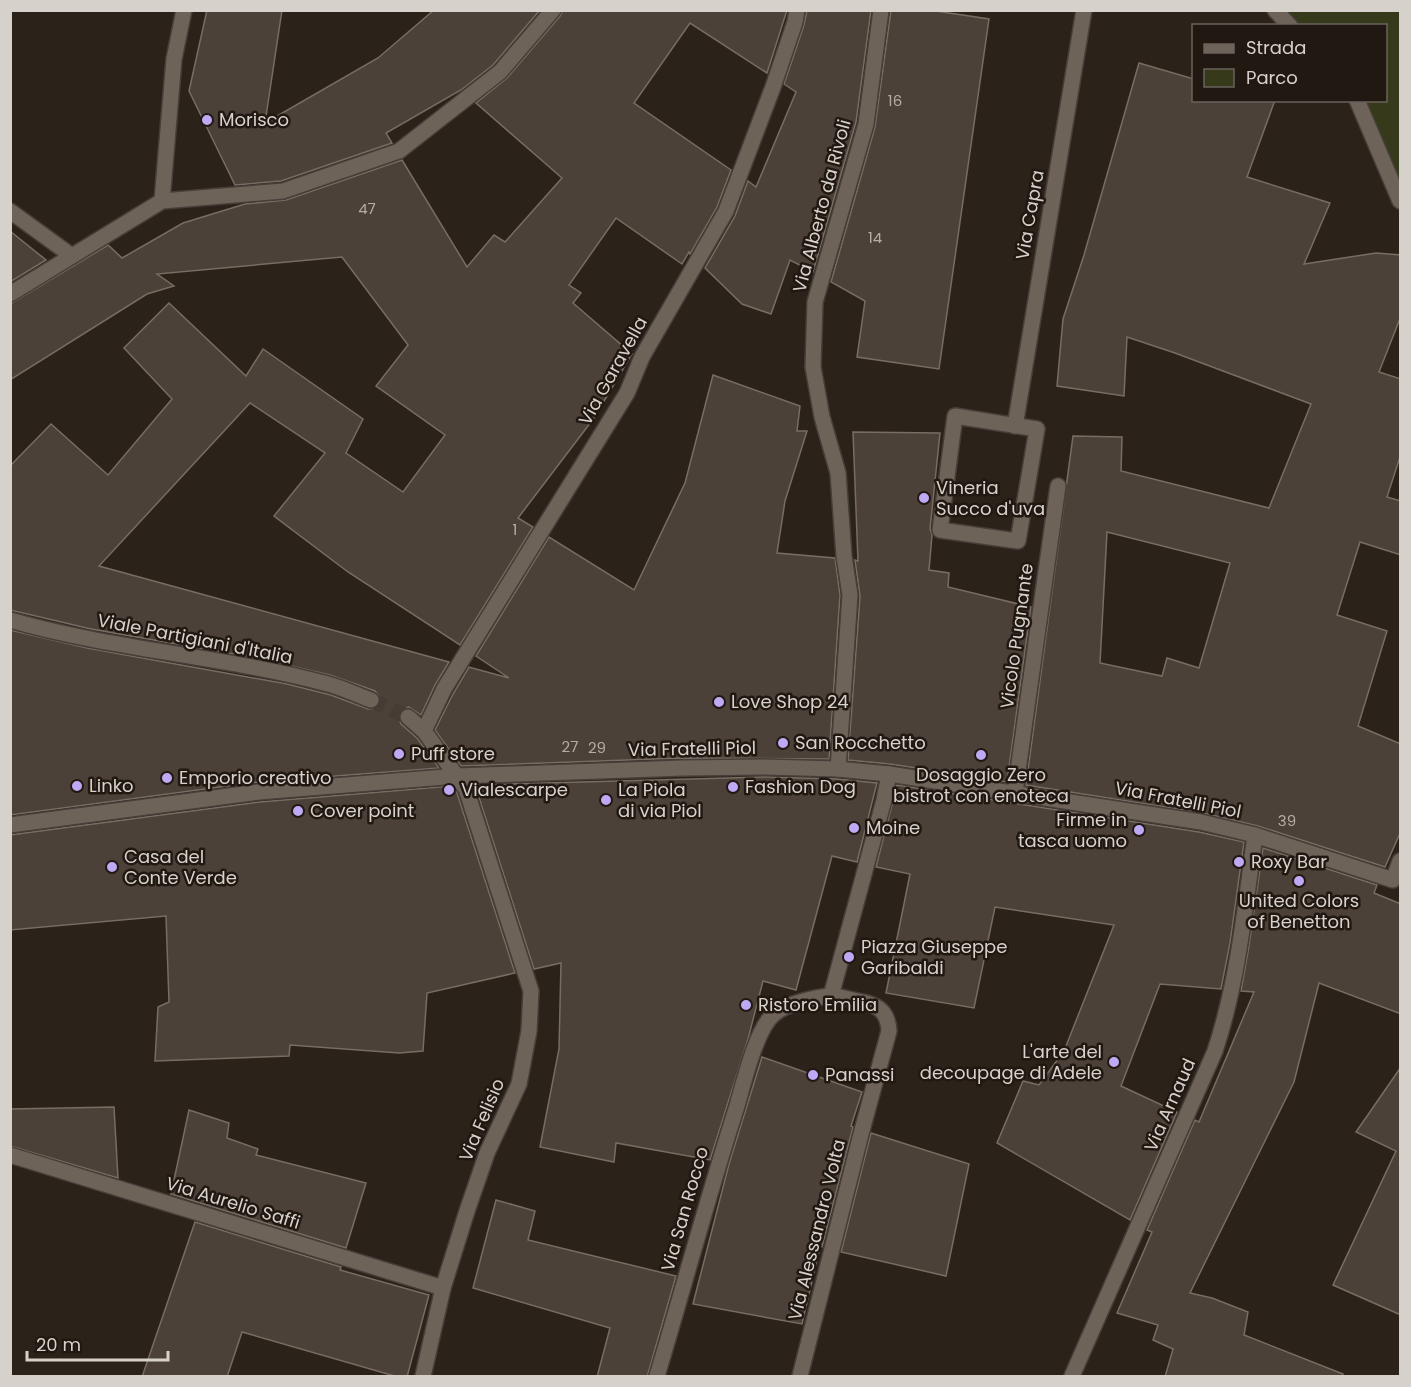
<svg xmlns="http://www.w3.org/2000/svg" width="1411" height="1387" font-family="Poppins,sans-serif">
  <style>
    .green { fill: #37391b }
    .building { fill: #4b4138; stroke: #786d63; stroke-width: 1.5; fill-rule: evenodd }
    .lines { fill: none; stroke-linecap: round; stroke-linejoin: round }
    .minor-tunnel { stroke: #453c35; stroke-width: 15; stroke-dasharray: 15 8; stroke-linecap: butt }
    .pedestrian-casing { stroke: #463e39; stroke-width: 18 }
    .minor-casing { stroke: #463e39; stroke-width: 18 }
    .pedestrian { stroke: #6e6359; stroke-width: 15 }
    .minor { stroke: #6e6359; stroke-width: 15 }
    .poi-dot { fill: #bea9f5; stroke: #211811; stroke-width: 2 }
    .labels { text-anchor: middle; stroke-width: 5; stroke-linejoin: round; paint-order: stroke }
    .number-label { font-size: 15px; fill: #b4ada7 }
    .poi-label { font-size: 18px; fill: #d7d1cc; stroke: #211811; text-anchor: start }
    .street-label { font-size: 18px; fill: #d7d1cc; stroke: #211811 }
  </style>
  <rect width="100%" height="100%" fill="#2b221a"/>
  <polygon class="green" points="1281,11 1400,11 1400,196 1361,101 1386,100 1386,26 1296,25"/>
  <g class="building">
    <polygon points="207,10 282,10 265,123 378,58 434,10 540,10 493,65 461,90 386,133 392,143 281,181 235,185 189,91"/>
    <polygon points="563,10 787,10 767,73 690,23 634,103 731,170 717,207 690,254 689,252 682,264 616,218 569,285 581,293 573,303 632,354 594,418 518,518 533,527 460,645 348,572 274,516 325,453 250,403 99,566 449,662 435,685 421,715 409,707 401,710 398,716 401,724 417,738 439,768 258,782 10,815 10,630 87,648 287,684 331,695 368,709 377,708 380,703 380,698 375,691 330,675 251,657 91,629 10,610 10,466 51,424 108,475 172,399 124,348 169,303 246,376 263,349 363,419 346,453 403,492 445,435 376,386 408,345 342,257 157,274 174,286 147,294 10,380 10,304 108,245 122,258 183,223 245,204 286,200 402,160 467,267 494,235 505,242 562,178 476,103 507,78 560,16"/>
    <polygon points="807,10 871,10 856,122 813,272 790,260 771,314 742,304 705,268 735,216 748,181 756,187 796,92 784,84 804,25"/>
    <polygon points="891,10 929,10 989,19 939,369 857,357 865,301 831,282 875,127"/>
    <path d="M1139 63 1194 79V100H1275L1247 177 1330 203 1304 264 1376 253 1401 255V316L1379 372 1401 379V454L1387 497 1401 501V555L1360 542 1337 615 1387 631 1358 726 1401 744V831L1385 867 1258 826 1203 813 1026 785 1073 436 1122 437 1121 471 1269 508 1311 404 1175 353 1127 337 1124 396 1057 386 1063 319 1084 255ZM1107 532 1230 563 1199 668 1167 658 1162 676 1100 663Z"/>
    <polygon points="10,231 46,260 10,282"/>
    <polygon points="713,375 800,406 797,431 807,431 785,501 777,553 835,558 840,595 829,759 683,758 461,766 435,730 453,694 469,667 509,678 476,656 549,537 634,590 685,483"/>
    <polygon points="853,432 940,433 930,529 932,535 929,570 949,573 948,587 1031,607 1007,782 890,764 848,760 860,596 855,560 858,561"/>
    <polygon points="765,777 837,779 877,783 857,862 832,856 796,990 763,981 748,1039 710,1160 616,1143 614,1162 540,1147 559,1049 561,963 534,969 475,785"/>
    <polygon points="897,785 1199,832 1244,842 1230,943 1221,989 1160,984 1121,1086 1177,1112 1130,1220 997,1143 1023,1081 1039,1085 1064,1051 1114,925 995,907 974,1008 886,993 910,874 876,867"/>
    <polygon points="452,786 457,793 515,973 427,993 423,1051 399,1053 290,1045 289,1056 155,1061 158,1007 169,1002 166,916 10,930 10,835 260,802"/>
    <polygon points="1263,848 1377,885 1374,893 1401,904 1401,1014 1319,983 1294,1082 1190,1293 1212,1298 1248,1312 1244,1335 1343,1374 1342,1377 1165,1377 1173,1349 1153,1340 1158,1325 1117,1313 1152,1232 1147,1230 1195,1120 1199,1122 1254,992 1241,991 1249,946"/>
    <polygon points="762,1057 862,1092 851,1126 853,1127 822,1247 820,1247 802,1324 693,1304 729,1164"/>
    <polygon points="1401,1067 1401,1315 1333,1285 1396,1151 1356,1132"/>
    <polygon points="114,1107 118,1178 10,1146 10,1109"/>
    <polygon points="189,1110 229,1123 227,1138 258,1149 256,1155 366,1183 346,1248 171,1194"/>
    <polygon points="871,1133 969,1164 946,1276 841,1252"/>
    <polygon points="496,1200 535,1211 528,1240 676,1276 647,1377 597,1377 610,1328 473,1288"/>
    <polygon points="195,1222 341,1267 340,1270 429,1295 407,1377 398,1377 242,1332 227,1377 142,1377"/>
  </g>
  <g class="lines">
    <polyline class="minor-tunnel" points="371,700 408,717"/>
    <g class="pedestrian-casing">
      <g id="pedestrian">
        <polyline points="889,774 1201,822 1255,835"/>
        <polyline points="10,825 259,792 457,776 683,768 765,767 838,769"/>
      </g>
    </g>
    <g class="minor-casing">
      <g id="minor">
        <polyline points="1275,10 1290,26"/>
        <polyline points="1357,100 1400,201"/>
        <polyline points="162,201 174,59 184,10"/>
        <polyline points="10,211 72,256"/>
        <polyline points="10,294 162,201 283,191 399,151 500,72 553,10"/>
        <polygon points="955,416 1037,429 1018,541 940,530"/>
        <polyline points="1015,426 1084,10"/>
        <path d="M10 620C114 650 224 656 328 684 343 688 357 695 371 700"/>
        <polyline points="408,717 424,731 466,789 531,991 529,1031 519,1084 487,1153 467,1211 443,1288 423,1376"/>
        <polyline points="424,731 444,689 627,393 642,357 726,211 773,87 795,22 797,10"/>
        <polyline points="1015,792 1058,486"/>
        <polyline points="831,996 884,800 889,774 838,769 850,595 844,556 838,473 822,417 813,367 815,302 866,124 881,10"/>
        <polyline points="10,1155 443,1288"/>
        <path d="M657 1376C684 1286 708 1196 737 1106 744 1082 756 1029 774 1014 785 1004 816 997 830 996 839 996 849 999 857 1001 876 1004 888 1010 889 1031L861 1134 800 1376"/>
        <path d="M1072 1376 1215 1051C1238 981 1245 908 1255 835L1393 880 1400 861"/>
      </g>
    </g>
    <use href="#pedestrian" class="pedestrian"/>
    <use href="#minor" class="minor"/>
  </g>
  <g class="poi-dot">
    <circle cx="207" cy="120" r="6"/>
    <circle cx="924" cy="498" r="6"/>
    <circle cx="719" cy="702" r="6"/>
    <circle cx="783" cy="743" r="6"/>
    <circle cx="399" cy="754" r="6"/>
    <circle cx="981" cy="755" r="6"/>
    <circle cx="167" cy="778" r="6"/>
    <circle cx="77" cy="786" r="6"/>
    <circle cx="733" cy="787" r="6"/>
    <circle cx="449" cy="790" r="6"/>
    <circle cx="606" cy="800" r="6"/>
    <circle cx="298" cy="811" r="6"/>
    <circle cx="854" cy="828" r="6"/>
    <circle cx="1139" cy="830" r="6"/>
    <circle cx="1239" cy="862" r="6"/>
    <circle cx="112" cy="867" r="6"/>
    <circle cx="1299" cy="881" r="6"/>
    <circle cx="849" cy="957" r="6"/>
    <circle cx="746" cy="1005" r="6"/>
    <circle cx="1114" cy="1062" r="6"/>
    <circle cx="813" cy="1075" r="6"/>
  </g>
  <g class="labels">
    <g class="number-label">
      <text x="895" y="106">16</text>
      <text x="367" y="214">47</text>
      <text x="875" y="243">14</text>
      <text x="515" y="535">1</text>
      <text x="570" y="752">27</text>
      <text x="597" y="753">29</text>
      <text x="1287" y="826">39</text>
    </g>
    <g class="poi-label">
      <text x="219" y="126">Morisco</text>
      <text x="936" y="494">Vineria<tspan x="936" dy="21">Succo d'uva</tspan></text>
      <text x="731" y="708">Love Shop 24</text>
      <text x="795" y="749">San Rocchetto</text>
      <text x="411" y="760">Puff store</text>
      <text x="981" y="781" text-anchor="middle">Dosaggio Zero<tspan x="981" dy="21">bistrot con enoteca</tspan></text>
      <text x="179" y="784">Emporio creativo</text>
      <text x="89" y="792">Linko</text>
      <text x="745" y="793">Fashion Dog</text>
      <text x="461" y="796">Vialescarpe</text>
      <text x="618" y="796">La Piola<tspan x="618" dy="21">di via Piol</tspan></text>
      <text x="310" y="817">Cover point</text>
      <text x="1127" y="826" text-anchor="end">Firme in<tspan x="1127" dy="21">tasca uomo</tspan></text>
      <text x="866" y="834">Moine</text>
      <text x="124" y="863">Casa del<tspan x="124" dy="21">Conte Verde</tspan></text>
      <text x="1251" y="868">Roxy Bar</text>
      <text x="1299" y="907" text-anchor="middle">United Colors<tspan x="1299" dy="21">of Benetton</tspan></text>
      <text x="861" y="953">Piazza Giuseppe<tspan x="861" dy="21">Garibaldi</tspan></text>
      <text x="758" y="1011">Ristoro Emilia</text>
      <text x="1102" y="1058" text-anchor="end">L'arte del<tspan x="1102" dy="21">decoupage di Adele</tspan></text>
      <text x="825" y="1081">Panassi</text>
    </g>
    <g class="street-label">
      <text transform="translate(822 206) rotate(-75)" y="6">Via Alberto da Rivoli</text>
      <text transform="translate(1030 215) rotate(-80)" y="6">Via Capra</text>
      <text transform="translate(613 371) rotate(-61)" y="6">Via Garavella</text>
      <text transform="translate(1017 636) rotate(-82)" y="6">Vicolo Pugnante</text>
      <text transform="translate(195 639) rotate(11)" y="6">Viale Partigiani d'Italia</text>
      <text transform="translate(692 749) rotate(-1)" y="6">Via Fratelli Piol</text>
      <text transform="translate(1178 800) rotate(11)" y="6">Via Fratelli Piol</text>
      <text transform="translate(1170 1105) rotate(-66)" y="6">Via Arnaud</text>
      <text transform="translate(482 1120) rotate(-67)" y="6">Via Felisio</text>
      <text transform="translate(233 1203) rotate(17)" y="6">Via Aurelio Saffi</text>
      <text transform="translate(685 1209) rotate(-74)" y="6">Via San Rocco</text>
      <text transform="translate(817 1230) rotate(-76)" y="6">Via Alessandro Volta</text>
    </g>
  </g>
  <rect width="1411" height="1387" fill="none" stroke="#d7d1cc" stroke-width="24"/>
  <rect x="1192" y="24" width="195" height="78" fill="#211811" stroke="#6a625c" stroke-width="1.5"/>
  <rect x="1204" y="44" width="30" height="9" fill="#6e6359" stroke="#6a625c" stroke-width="1.5"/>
  <text x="1246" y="54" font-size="18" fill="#d7d1cc">Strada</text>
  <rect x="1204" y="69" width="30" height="18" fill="#37391b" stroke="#6a625c" stroke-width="1.5"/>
  <text x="1246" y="84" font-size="18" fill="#d7d1cc">Parco</text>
  <path d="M27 1351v9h141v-9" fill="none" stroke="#d7d1cc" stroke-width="3"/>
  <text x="36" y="1351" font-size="18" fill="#d7d1cc" stroke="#211811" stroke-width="4.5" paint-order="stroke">20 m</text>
</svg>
